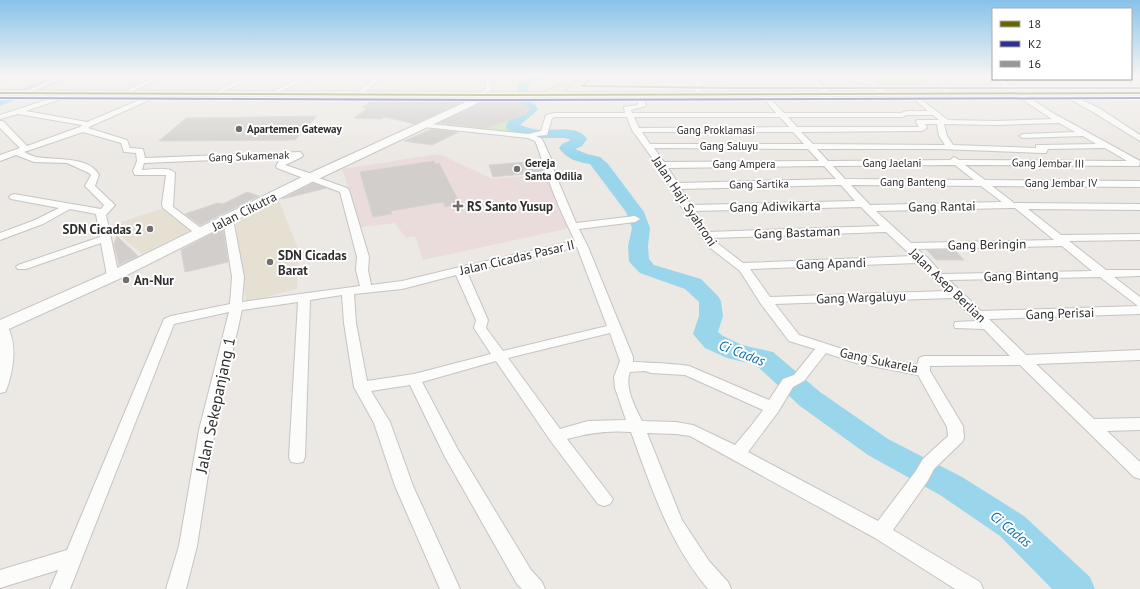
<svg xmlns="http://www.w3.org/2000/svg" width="1140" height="589" font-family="'PT Sans',sans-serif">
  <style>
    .education { fill: #e6e0d3 }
    .medical { fill: #e9dcdb }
    .green { fill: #cee6be }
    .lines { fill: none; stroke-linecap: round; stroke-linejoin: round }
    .river { fill: #99d6ec; fill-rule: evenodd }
    .building { fill: #d1cecb; stroke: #d7d4d0 }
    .street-casing { stroke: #c5c4c5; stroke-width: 2 }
    .secondary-casing { stroke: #c5c4c5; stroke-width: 2 }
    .primary-casing { stroke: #c6c5c4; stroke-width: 2 }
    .street { fill: #fcfcfb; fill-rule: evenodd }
    .secondary { fill: #fcfcfb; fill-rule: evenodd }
    .primary { fill: #e8e4d6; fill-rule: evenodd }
    .bus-1-casing { stroke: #fff; stroke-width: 4 }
    .bus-2-casing { stroke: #fff; stroke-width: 4 }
    .bus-3-casing { stroke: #fff; stroke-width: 4 }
    .bus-1 { stroke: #660; stroke-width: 2 }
    .bus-2 { stroke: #2e3192; stroke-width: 2 }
    .bus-3 { stroke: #979797; stroke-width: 2 }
    .poi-dot { fill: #706f6e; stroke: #fff; stroke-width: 1.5 }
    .labels { text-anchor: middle; stroke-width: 4; stroke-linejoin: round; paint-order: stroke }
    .far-poi-label { font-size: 11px; font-weight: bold; fill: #2e2e2e; stroke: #fff; text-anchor: start }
    .far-street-label { font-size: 11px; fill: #2e2e2e; stroke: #fff }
    .street-label { font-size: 13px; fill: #2e2e2e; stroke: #fff }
    .poi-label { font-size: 13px; font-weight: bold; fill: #2e2e2e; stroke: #fff; text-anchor: start }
    .water-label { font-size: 14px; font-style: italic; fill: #0d6fa3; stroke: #fff }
    .near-street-label { font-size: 16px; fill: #2e2e2e; stroke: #fff }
  </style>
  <rect width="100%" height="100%" fill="#ece8e4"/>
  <g class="education">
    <polygon points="279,201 299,251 297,289 246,302 236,223"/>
    <polygon points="164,208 190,231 142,254 109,226"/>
  </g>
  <polygon class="medical" points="439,154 492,179 548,174 570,228 423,260 415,236 406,238 395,223 361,227 342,169"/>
  <g class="green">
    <polygon points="875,76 920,76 925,90 881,90"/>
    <polygon points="517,97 515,102 524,106 532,114 521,116 514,121 513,127 530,133 525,135 440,125 492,98"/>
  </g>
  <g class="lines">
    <g class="river">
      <polygon points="54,76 70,76 68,78 0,106 0,98"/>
      <path d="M529 76H545L543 78 531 83 527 92H519L517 89C520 82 521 79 529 76Z"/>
      <path d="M523 93 527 94 529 97 527 100 535 104 538 110 520 125C526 127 532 129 539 130 553 131 577 124 587 139L582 146 575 149 587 154 600 157 608 164 644 212 650 228 648 246 649 259 654 265 701 279 718 296 721 301 723 316 718 332 723 336 742 345 773 352 820 392 888 439 962 477 1024 516 1090 577 1095 589H1052L1000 536 940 495 868 455 800 406 756 365 727 358 705 348 693 334 699 316V302L685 289 640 273 632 265 629 261 628 246 632 228 626 212 590 164C578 162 566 159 559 148L562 144 571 140 565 138H535L508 130 506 127 508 121 524 109 514 101 519 94Z"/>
    </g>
  </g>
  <g class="building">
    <polygon points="373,99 468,99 415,124 385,117 381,119 354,118 368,108 362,108"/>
    <polygon points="516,99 530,109 525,114 486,128 439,123 475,106 484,100"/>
    <polygon points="317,116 295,140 159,141 186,118"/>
    <polygon points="432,129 459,132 432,145 404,141"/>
    <polygon points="434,161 435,164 439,163 458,200 456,200 458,204 445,207 443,202 391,211 392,214 373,217 360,172"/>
    <polygon points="541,161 544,172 493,177 489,165"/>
    <polygon points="313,183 327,188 282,199"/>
    <polygon points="247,192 259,196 200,225 185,214 218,203 223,204"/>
    <polygon points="223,228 228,262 185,272 181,250"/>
    <polygon points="117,236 138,256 119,265 114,244"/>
    <polygon points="927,250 955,250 964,260 936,260"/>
  </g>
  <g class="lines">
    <g class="street-casing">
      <g id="street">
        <polygon points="0,76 11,76 0,80"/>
        <polygon points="60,76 68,76 26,94 21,93"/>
        <polygon points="157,76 165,76 126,94 121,93"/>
        <polygon points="248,76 256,76 218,94 213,93"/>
        <polygon points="304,76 312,76 275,94 270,93"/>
        <polygon points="377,76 384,76 362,94 358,94 358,92"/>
        <polygon points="487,76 493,76 491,89 486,94 483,92 485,89"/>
        <polygon points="696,76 702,76 701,92 698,94 695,92"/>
        <polygon points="809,76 814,76 829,92 829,94 825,94 809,78"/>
        <polygon points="852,76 858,76 859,79 874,83 886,93 881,94 870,85 854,81"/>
        <polygon points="936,76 942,76 950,93 949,94 945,94"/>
        <path d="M995 79H1002L1051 112 1140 161 1139 166 965 165 985 180 1140 181V187L992 186 1014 203H1018L1140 204V210L1028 209 1061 235 1140 234V240L1069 241 1106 270H1140V276L1114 277 1140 297V314L989 319 1026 355 1140 350V360L1036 364 1094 419 1140 418V430L1107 431 1140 462V479L1134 477 1020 365 930 366V371L963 426 964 438 962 442 934 469 927 482 893 530 980 582 983 589H955L875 538 690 436 676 434 647 433 682 520 709 561 728 582 731 589H708C668 541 652 489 631 432 609 430 588 433 567 439L613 499 610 504 604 506 598 504 550 440 496 361 422 382 457 448 531 570 542 582 545 589H522L517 584 445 457 410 385 371 391 390 422 413 486 460 589H440L395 486 374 423 354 387 344 323 342 295 310 300 305 457 303 462 297 463 291 462 289 457 298 302 242 310 215 430 197 546 186 589H166L179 546 199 430 229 312 174 324 70 589H50L58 570 0 588V570L67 550 164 319 171 316 230 304 232 277 223 219 224 217H232L233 219 244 277 242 302 360 286 356 270 357 257 340 192 277 168 276 166 279 161 288 157 144 163 142 170C151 170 168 166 175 173L173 207 205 231 206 233 201 236 197 235 163 208 162 204 166 175H135L133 171 137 161 136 153 124 152 121 143 83 132 24 152C28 154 32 156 36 157 53 160 90 156 99 175L95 186 115 205 106 215 119 276 117 278H109L107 276 101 243 26 269H18L16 267 18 265 100 237 96 214 70 209 43 224 0 240V233L35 220 59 208 11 199 9 197 11 195 14 194 101 209 104 205 85 186 91 175 89 173 67 163 34 162 16 155 0 161V155L20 148 0 128V121H3L27 146 80 127 82 125 18 114 0 119V115L74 91 77 93 76 94 26 111 87 122 161 91 163 92V94L91 126 88 128 127 140 130 148 143 149 145 158 300 152 303 155 302 157 285 165 315 175 316 177 347 188 349 190 369 257 368 270 371 285 402 281 460 267 575 241C564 219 554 196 546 173 542 161 540 152 535 141L528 138 424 127H421V123L528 134 541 131 546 115 554 113H625L624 107 638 105 637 94 640 92 643 94 646 106 631 110 632 113H776L759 93 762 91 764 92 784 113H901L907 111H928L908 94 907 93 910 91 948 120 996 121 1052 119 1012 93ZM908 115H933L939 120H917L916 122 919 127H797L788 117H902ZM555 117H627L632 130 658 166 682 208 709 247 740 271 761 304 789 341 815 349 794 375 783 379 769 400 689 366C678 364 667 364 656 363 648 363 642 362 633 362V357L588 247 579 229 635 222 640 219 635 216 576 223 554 171 552 161 542 139 536 136 547 135 552 118ZM634 117H780L789 127 639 128ZM1059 123 1075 132 1023 134 1019 136 1023 138 1083 136 1096 144 1039 145H1036V148L953 145 947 136 944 124 996 125ZM925 124H937L939 136 945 145 813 144 801 132 922 131 927 128ZM642 132H793L804 144H650ZM654 148 808 149 819 161 664 162ZM1105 148 1127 161 959 160 954 157 950 160 828 161 817 149H940L1043 153H1046L1048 149ZM955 165 974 180 845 179 833 166ZM824 166 836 179 678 183 668 168ZM841 185 855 201 691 205 681 189ZM851 185 981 186 1002 202 870 205ZM861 207 880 226 708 232 695 211ZM1011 208H1015L1054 240 911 243 876 211ZM886 232 912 256 743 263 717 243 713 238ZM1062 246 1092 271 942 274 927 257 917 249ZM577 247 607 326 503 351 486 328 488 320 467 272ZM918 263 946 291 770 297 750 269ZM456 275 476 320 474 328 491 354 414 374 367 381 356 323 354 294 402 289ZM1100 277 1138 306 981 311 949 280ZM953 298 976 321 955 322 954 325 955 328 984 329 1010 356H924L919 358 917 365 858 354 799 335 775 304ZM610 333 620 361 614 377 615 388 626 420 588 421 560 429 508 358ZM826 353 856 363 918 375 947 427 948 436 923 459 915 472 878 521 748 452 778 412 793 387 804 381ZM645 371 651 373 685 375 763 410 751 426 735 445 693 425 676 422 642 421C635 407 624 387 630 372Z"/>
        <polygon points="1061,92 1065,92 1099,108 1140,135 1140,141 1093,112 1061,94"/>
        <path d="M0 321 5 322C18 342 14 367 7 388L5 392 0 393Z"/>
      </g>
    </g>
    <g class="secondary-casing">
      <polygon id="secondary" points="486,89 489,90 491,92 489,94 474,105 316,180 119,279 0,333 0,320 107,273 308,174 468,101"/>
    </g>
    <g class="primary-casing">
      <polygon id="primary" points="572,76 583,76 563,92 1140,90 1140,96 483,98 0,96 0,90 545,92 546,90 557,87"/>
    </g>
    <use href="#street" class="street"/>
    <use href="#secondary" class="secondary"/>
    <use href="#primary" class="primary"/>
    <g class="bus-1-casing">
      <polyline id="bus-1" points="0,93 483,95 1140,93"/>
    </g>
    <g class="bus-2-casing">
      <polyline id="bus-2" points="0,98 483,100 1140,98"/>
    </g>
    <g class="bus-3-casing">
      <polyline id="bus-3" points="589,80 582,86 734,88 1140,88"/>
    </g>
    <use href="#bus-1" class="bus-1"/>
    <use href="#bus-2" class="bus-2"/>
    <use href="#bus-3" class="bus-3"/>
  </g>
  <linearGradient id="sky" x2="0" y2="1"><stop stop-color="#88c2ea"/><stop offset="0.48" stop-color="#f6f5f3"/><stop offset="1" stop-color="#f6f5f3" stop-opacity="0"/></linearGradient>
  <rect width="1140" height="158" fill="url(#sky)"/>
  <g class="poi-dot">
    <circle cx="239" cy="129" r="4"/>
    <circle cx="517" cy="169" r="4"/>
    <path d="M456 200h4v4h4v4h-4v4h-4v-4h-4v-4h4z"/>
    <circle cx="150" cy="229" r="4"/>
    <circle cx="270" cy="262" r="4"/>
    <circle cx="126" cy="280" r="4"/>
  </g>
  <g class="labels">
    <g class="far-poi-label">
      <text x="247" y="133">Apartemen Gateway</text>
      <text x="525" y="167">Gereja<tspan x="525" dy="13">Santa Odilia</tspan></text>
    </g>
    <g class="far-street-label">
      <text x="716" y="134">Gang Proklamasi</text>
      <text x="729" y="150">Gang Saluyu</text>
      <text transform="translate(249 156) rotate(-2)" y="4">Gang Sukamenak</text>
      <text x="892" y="167">Gang Jaelani</text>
      <text transform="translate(1048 163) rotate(1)" y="4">Gang Jembar III</text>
      <text x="744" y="168">Gang Ampera</text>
      <text x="913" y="186">Gang Banteng</text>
      <text x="1061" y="187">Gang Jembar IV</text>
      <text transform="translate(759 184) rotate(-1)" y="4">Gang Sartika</text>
    </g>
    <g class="street-label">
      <text transform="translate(685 201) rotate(56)" y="5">Jalan Haji Syahroni</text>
      <text transform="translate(775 206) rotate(-1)" y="5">Gang Adiwikarta</text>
      <text transform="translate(942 206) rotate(-1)" y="5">Gang Rantai</text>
      <text transform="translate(244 211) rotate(-27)" y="5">Jalan Cikutra</text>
      <text transform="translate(797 232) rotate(-2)" y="5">Gang Bastaman</text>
      <text transform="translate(987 244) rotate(-1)" y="5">Gang Beringin</text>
      <text transform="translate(517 257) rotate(-13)" y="5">Jalan Cicadas Pasar II</text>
      <text transform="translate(831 263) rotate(-2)" y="5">Gang Apandi</text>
      <text transform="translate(1021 275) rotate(-2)" y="5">Gang Bintang</text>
      <text transform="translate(948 285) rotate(44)" y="5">Jalan Asep Berlian</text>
      <text transform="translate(861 297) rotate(-2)" y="5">Gang Wargaluyu</text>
      <text transform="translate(1060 313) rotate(-2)" y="5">Gang Perisai</text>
      <text transform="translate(879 360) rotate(12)" y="5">Gang Sukarela</text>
    </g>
    <g class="poi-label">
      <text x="467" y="211">RS Santo Yusup</text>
      <text x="142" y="234" text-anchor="end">SDN Cicadas 2</text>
      <text x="278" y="260">SDN Cicadas<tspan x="278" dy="15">Barat</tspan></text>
      <text x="134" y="285">An-Nur</text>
    </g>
    <g class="water-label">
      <text transform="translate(742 353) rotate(21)" y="5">Ci Cadas</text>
      <text transform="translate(1011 529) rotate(39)" y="5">Ci Cadas</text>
    </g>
    <g class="near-street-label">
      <text transform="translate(215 405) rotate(-78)" y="6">Jalan Sekepanjang 1</text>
    </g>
  </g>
  <rect x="992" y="8" width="140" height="72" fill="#ffffff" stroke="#ababab"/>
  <rect x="1000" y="21" width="20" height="6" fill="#666600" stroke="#ababab"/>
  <text x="1028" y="28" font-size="12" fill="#2e2e2e">18</text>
  <rect x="1000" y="41" width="20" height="6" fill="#2e3192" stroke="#ababab"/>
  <text x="1028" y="48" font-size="12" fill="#2e2e2e">K2</text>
  <rect x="1000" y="61" width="20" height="6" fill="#979797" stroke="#ababab"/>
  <text x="1028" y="68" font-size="12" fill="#2e2e2e">16</text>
</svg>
